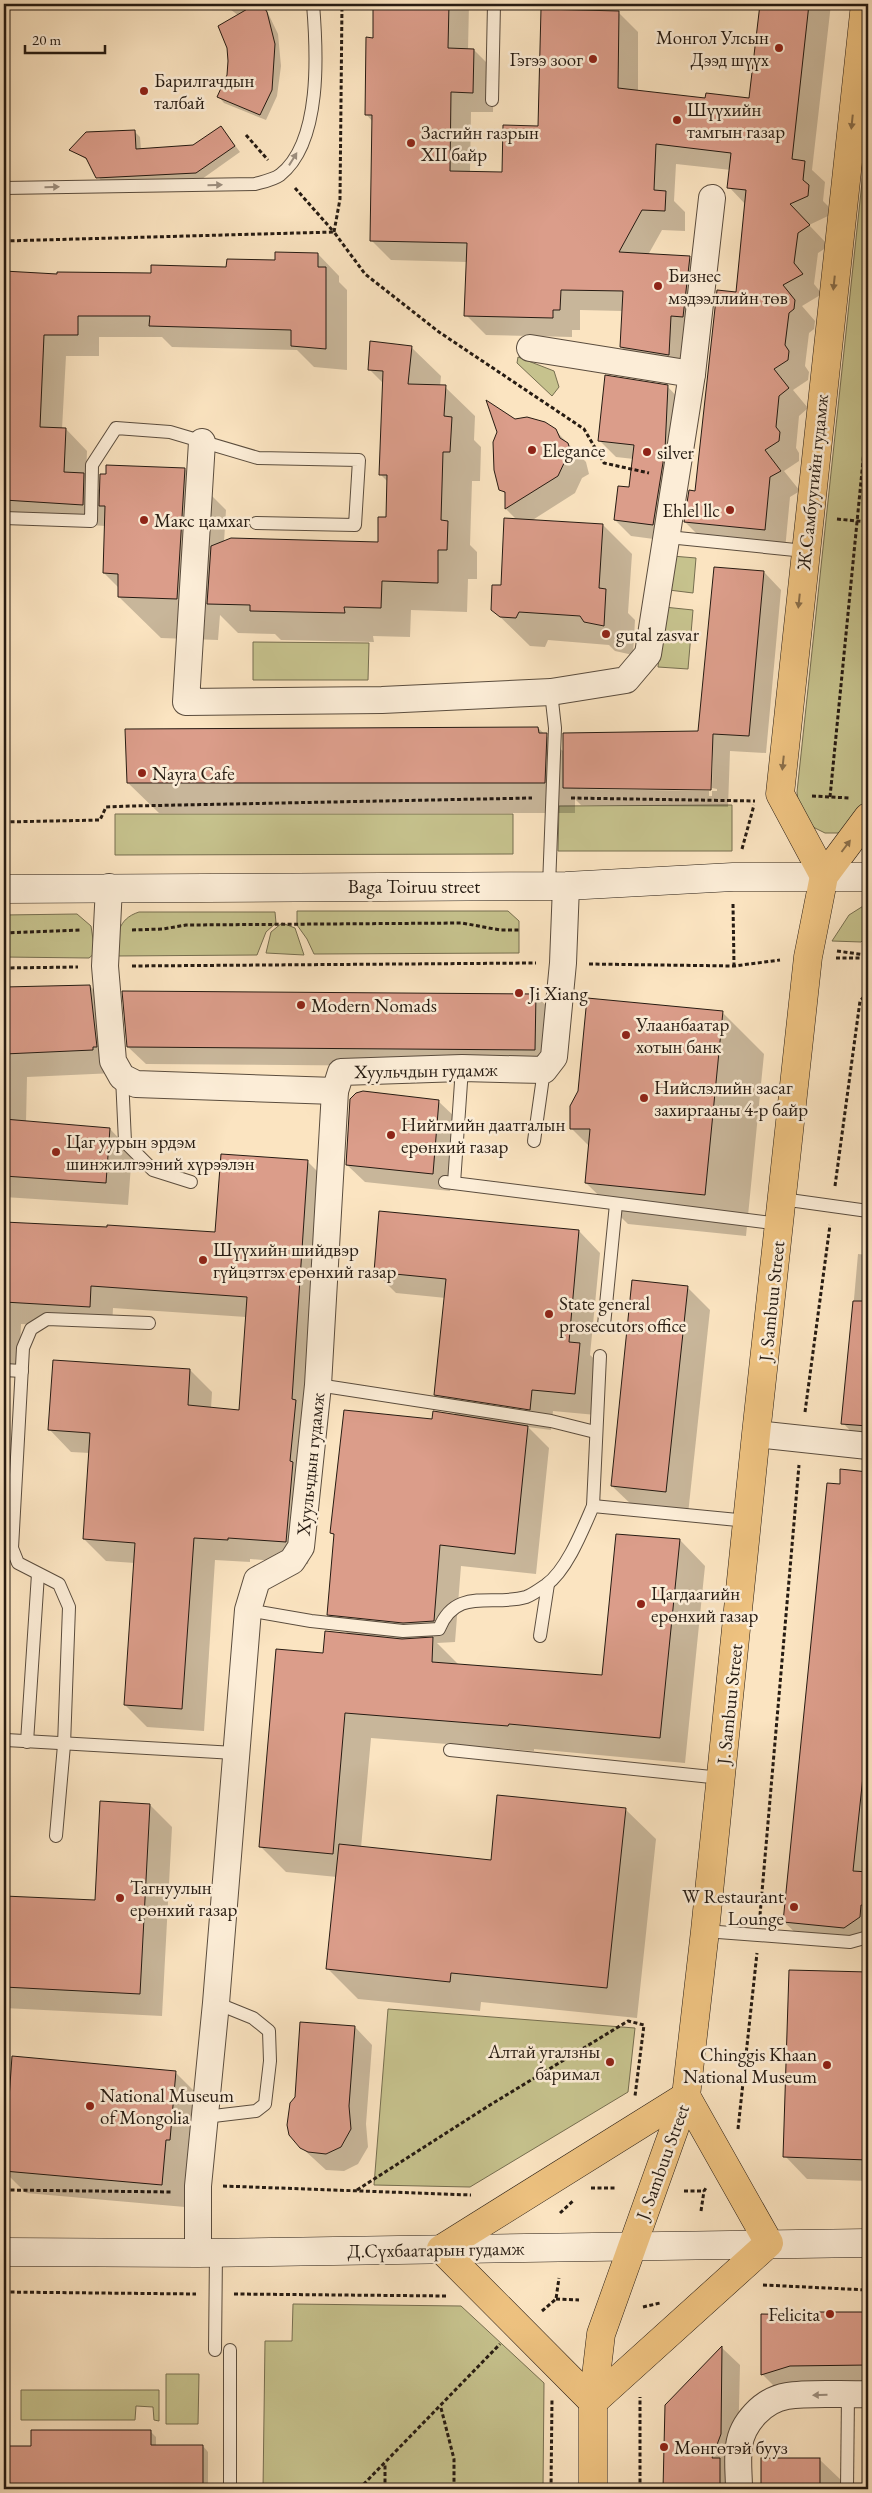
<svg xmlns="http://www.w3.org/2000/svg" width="872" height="2493" font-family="'EB Garamond',serif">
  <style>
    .green { fill: #c6c28d; stroke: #766e50 }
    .shadow { fill: #0003; fill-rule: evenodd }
    .building { fill: #db9d8a; stroke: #261b12 }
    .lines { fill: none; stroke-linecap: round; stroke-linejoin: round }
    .service-casing { stroke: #5b4d3e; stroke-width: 14 }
    .minor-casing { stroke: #5b4d3e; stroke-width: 28 }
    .secondary-casing { stroke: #261b12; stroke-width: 29 }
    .primary-casing { stroke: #261b12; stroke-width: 29 }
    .path { stroke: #261b12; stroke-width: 3; stroke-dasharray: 4 2.5; stroke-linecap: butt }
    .service { stroke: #fcedd7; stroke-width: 12 }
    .minor { stroke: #fcedd7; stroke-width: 26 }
    .secondary { stroke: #fcedd7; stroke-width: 28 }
    .primary { stroke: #eec280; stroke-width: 28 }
    .oneway { fill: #8a6e49 }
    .oneway2 { fill: #9c8e7e }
    .poi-dot { fill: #8f2418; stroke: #fcedd7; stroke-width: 2 }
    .labels { text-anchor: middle; stroke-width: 5; stroke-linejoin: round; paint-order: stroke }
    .poi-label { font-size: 19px; fill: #261b12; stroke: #fcedd7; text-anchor: start }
    .street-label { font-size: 19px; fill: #261b12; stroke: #fcedd7 }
  </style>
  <rect width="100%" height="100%" fill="#fbe4c1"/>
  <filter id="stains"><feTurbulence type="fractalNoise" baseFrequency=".004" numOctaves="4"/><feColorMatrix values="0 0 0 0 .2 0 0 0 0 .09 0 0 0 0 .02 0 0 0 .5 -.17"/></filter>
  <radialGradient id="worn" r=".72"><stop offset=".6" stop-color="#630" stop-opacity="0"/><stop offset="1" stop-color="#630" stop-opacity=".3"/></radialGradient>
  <g class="green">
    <polygon points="868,126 868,801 840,833 825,833 813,827 798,801 797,792"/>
    <polygon points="518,357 554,371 559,387 552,396 517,363"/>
    <polygon points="672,556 696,558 693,593 669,590"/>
    <polygon points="664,607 693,610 688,669 658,667"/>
    <polygon points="253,642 369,643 368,680 253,680"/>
    <polygon points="732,805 732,851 558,851 559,806"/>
    <polygon points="115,814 513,814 513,854 115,855"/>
    <polygon points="868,903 868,935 861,942 832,941 849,915"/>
    <polygon points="297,911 508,911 519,921 519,953 314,954 307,939 297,925"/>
    <path d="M139 912H275L276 923 266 932 257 955 115 956C117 936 117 919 139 912Z"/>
    <polygon points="77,914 91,926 95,953 89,958 4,957 4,915"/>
    <polygon points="282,923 295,928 304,955 266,953 271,932"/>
    <polygon points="388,2009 635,2028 628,2092 470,2187 374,2185"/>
    <polygon points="293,2304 461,2306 544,2383 543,2489 263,2489 265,2341 292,2341"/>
    <polygon points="166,2374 199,2374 198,2424 166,2424"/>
    <polygon points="21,2390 159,2390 159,2421 154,2420 153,2407 136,2406 135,2420 21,2420"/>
  </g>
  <g class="shadow">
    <polygon points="223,4 261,4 266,9 278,34 281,66 277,96 266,120 224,103 219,97 228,76 238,15"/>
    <polygon points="375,4 469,4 468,50 474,50 494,70 493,112 471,112 470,173 503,173 539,127 618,12 638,32 638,92 707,99 750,99 761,4 831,4 812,170 825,182 823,201 828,206 828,216 809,225 829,246 818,253 814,284 822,294 802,306 815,321 814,329 809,333 805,366 809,372 808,380 793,390 808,408 799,416 796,448 799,453 799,461 784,471 800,491 790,497 785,550 705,542 685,522 696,492 737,293 746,205 729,187 731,170 676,164 674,201 685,212 685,231 662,230 648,255 690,258 710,278 689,374 641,367 621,347 623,311 580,310 580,330 572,330 572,337 486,335 466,315 467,262 391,260 371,240 373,122 366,114 374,39"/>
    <polygon points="221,127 240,152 202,179 103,184 89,161 71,150 134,131 140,137 141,150 194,146"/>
    <polygon points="318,254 339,276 339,282 347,290 347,370 314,367 297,350 172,347 162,337 99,337 99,356 66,356 62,429 66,429 87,451 86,477 101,492 185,469 226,510 224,542 379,543 387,518 388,482 380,474 384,384 369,369 411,347 441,376 440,387 445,387 475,416 474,440 481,447 480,481 472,481 470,545 477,552 477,579 468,579 467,612 411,610 410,637 373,636 374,642 281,640 275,634 238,633 220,615 218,640 161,638 119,597 119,588 104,573 105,526 4,519 4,272 58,276 152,274 227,268"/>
    <polygon points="667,386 683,403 669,541 631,536 615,520 630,489 634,459 616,457 600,441"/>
    <polygon points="515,421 555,430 586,462 589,474 582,478 575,493 531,521 603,525 632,554 628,613 635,620 633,655 615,651 609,645 548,640 545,647 530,646 492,609 502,586 517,520 506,509 506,495 501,489"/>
    <path d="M764 572 781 590 766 753 730 751 728 807 581 805 575 799V813H159L128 783 538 728 564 752 699 733ZM711 749H713L712 788 717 789V791H712V796H709V791L580 789V787Z"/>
    <polygon points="90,986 113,1009 115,1073 27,1077 26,1122 110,1129 132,1152 128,1205 4,1197 4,988"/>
    <polygon points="535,995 553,1012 552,1067 146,1064 128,1047"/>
    <polygon points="722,1012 764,1054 746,1236 628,1224 586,1183 590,1147 571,1128"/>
    <polygon points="438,1101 456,1118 450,1191 365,1182 347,1165"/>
    <polygon points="307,1161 329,1183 315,1485 308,1564 250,1559 250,1562 215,1560 204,1731 147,1727 125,1705 135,1563 106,1561 84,1539 90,1453 71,1452 49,1429 190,1370 212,1392 211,1409 240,1412 246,1317 113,1308 112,1328 21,1324 19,1375 4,1374 4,1223 216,1233"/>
    <polygon points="579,1231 600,1253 590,1355 601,1365 596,1415 553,1411 551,1430 528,1427 549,1448 536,1574 461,1566 455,1642 437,1643 459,1665 603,1677 680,1540 705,1566 685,1763 534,1749 534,1751 371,1738 361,1848 492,1861 625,1809 656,1839 637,2018 481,2002 480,2011 358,1999 327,1968 337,1877 286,1872 260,1846 324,1654 348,1634 328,1614 335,1537 332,1533 433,1420 457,1416 436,1394 446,1298 396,1293 375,1272"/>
    <polygon points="858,1254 868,1255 868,1441 860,1441 843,1423"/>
    <polygon points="687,1287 710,1310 688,1514 635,1508 612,1486"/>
    <polygon points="841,1470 868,1474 868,1941 862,1945 802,1939 784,1922 841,1486"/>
    <polygon points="150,1805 172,1827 162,2016 4,2008 4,1897 96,1902"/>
    <polygon points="790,1971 868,1974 868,2181 807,2179 785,2156"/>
    <polygon points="355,2027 372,2045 366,2124 368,2147 358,2164 344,2171 326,2170 301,2147"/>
    <polygon points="13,2058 176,2073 198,2095 188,2162 185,2207 26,2193 4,2171"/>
    <polygon points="868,2313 868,2383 780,2392 762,2374 762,2315"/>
    <polygon points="722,2348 740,2365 737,2489 665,2489 666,2405"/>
    <polygon points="150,2431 156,2437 156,2446 203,2446 208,2452 208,2489 4,2489 4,2447 32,2447"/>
    <polygon points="762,2459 819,2459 842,2481 842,2489 762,2489"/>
  </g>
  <g class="building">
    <polygon points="256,4 262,4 267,12 275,44 272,90 260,115 217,97 227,75 228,61 227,48 218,26"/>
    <polygon points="373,4 449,4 448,48 474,49 473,93 451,92 450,171 502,172 503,125 538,126 541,9 619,11 618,88 705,98 706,93 749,98 760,4 809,4 792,159 805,161 803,180 809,185 808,196 790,204 810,225 798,233 794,263 803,274 783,285 795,300 794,309 789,313 785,345 789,351 788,360 774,369 789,388 779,396 776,427 780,432 779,441 765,450 781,471 770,477 765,530 684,522 689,490 695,491 717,290 736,292 746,190 727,188 731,153 656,144 654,190 666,191 665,211 642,210 619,252 690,256 683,317 671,316 669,355 620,347 623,291 561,290 560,310 553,310 553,318 464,316 467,243 370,241 372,115 365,115 366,37 373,38"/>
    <polygon points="221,126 235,146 196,173 96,178 86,158 69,150 86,132 135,130 136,149 193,145"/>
    <polygon points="275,252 318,253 318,267 326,267 326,349 291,346 291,330 149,326 150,316 78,316 78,335 44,335 40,427 66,428 64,472 84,473 83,505 4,500 4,271 57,274 57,272 151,273 151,265 226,267 227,259 275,260"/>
    <polygon points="370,341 412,346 408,384 446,385 444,416 452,417 450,452 443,452 441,520 448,521 447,550 438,550 438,583 382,581 381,608 344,607 345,613 250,611 250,605 207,604 211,546 231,538 378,542 378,517 386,517 387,475 379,475 383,371 368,370"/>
    <polygon points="605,375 668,385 665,450 653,525 614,520 618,486 629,487 634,445 598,441"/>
    <polygon points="486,400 515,419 527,417 545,422 556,429 560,438 568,443 572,457 565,461 558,476 505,509 505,492 499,490 494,470 493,442 497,432"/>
    <polygon points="106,465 185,468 177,599 118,597 118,574 103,573 105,506 99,506 100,474 106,474"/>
    <polygon points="504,518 603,524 599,588 606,589 604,626 584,622 580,616 519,612 516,618 500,617 491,610 492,585 501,585"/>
    <polygon points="714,567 764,571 749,736 713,734 711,790 563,788 563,733 698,731"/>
    <polygon points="538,727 539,733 547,733 545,783 127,783 125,729"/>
    <polygon points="90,985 97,1047 93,1047 93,1050 4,1054 4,987"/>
    <polygon points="122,991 536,994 535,1050 127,1047"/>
    <polygon points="587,998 723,1011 705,1195 585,1183 590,1129 570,1129 570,1106 578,1091"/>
    <polygon points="363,1091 439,1100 433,1174 346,1165 350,1099 356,1093"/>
    <polygon points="4,1119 110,1128 106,1183 4,1176"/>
    <polygon points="221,1154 308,1160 292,1399 296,1400 290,1461 293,1462 286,1542 228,1538 228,1540 194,1538 182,1709 124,1705 135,1543 83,1539 90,1433 48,1430 53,1360 190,1369 188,1405 239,1410 247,1297 91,1286 90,1307 4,1302 4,1222 107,1227 107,1225 215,1232"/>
    <polygon points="379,1211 579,1230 569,1342 580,1343 575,1394 532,1390 530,1410 434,1395 446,1279 374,1272"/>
    <polygon points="632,1280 688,1286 666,1492 611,1486"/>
    <polygon points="853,1301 868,1301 868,1426 841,1424"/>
    <polygon points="344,1410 432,1419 433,1411 528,1426 515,1554 440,1545 434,1621 403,1623 327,1615 334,1534 330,1533"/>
    <polygon points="840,1469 868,1472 868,1729 853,1871 868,1872 868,1906 861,1905 860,1917 844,1928 783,1922 827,1483 840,1484"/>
    <polygon points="616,1534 680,1539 660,1738 509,1724 508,1726 345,1713 333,1854 259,1847 276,1649 323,1653 325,1631 402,1639 433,1637 432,1662 602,1675"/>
    <polygon points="497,1795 626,1808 607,1988 451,1973 450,1982 326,1969 339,1844 491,1860"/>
    <polygon points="100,1801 150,1804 140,1994 4,1987 4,1896 95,1900"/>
    <polygon points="789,1970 868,1972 868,2160 783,2157"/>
    <polygon points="300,2022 355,2026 349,2106 351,2129 341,2147 326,2154 308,2152 300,2148 289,2135 287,2125 290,2103 295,2097"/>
    <polygon points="12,2056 176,2071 170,2140 166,2140 162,2185 4,2171"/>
    <polygon points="816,2312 868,2312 868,2365 790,2366 761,2375 761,2314 816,2315"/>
    <polygon points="722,2346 721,2434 712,2458 720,2458 720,2489 663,2489 665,2405"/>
    <polygon points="31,2430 151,2430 151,2445 203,2445 203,2489 4,2489 4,2446 31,2446"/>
    <rect x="761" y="2458" width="59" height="31"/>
  </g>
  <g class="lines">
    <g class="service-casing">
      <g id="service">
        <polyline points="492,100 494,4"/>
        <path d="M4 188 255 184C262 182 273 180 280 175 322 142 317 52 313 4"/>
        <polyline points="4,518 91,521 92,465 116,428 170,432 258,458 359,460 355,525 256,523"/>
        <polyline points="668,537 805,551"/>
        <polyline points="549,886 555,728 551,692"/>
        <polyline points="122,1077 125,1142 153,1170 191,1182"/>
        <polyline points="534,1141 544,1070"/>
        <polyline points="445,1182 780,1224"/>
        <polyline points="454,1183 462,1068"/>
        <polyline points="782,1199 868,1211"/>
        <polyline points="604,1325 616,1204"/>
        <polyline points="4,1370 22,1371"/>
        <polyline points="318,1385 551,1421 595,1432"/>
        <polyline points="593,1506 600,1356"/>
        <path d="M248 1610 311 1621 403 1631 439 1629C456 1586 493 1607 526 1597 532 1595 540 1589 546 1585 567 1570 583 1529 593 1506L748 1521"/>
        <polyline points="540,1636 548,1584"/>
        <polyline points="6,1740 235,1753"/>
        <polyline points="27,1742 38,1574"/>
        <polyline points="450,1750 721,1778"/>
        <polyline points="56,1836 64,1745 69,1607 59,1584 18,1563 12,1548 23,1348 31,1329 47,1319 149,1323"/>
        <polyline points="705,1931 850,1942 868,1937"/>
        <polyline points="205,2117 256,2111 265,2104 270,2061 269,2031 253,2018 216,2003"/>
        <polyline points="215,2350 216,2252"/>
        <polyline points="230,2489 230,2350"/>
        <polyline points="847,2489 848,2395"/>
      </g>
    </g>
    <g class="minor-casing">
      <g id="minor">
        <polyline points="692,374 712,198"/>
        <polyline points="202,442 186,702 382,700 551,692 626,680 648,654 692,374 530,348"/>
        <polyline points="109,887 105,966 113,1061 122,1077 136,1084 335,1091"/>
        <polyline points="756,1434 868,1446"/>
        <polyline points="198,2253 198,2186 216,2003 248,1610 257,1580 292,1561 301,1547 318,1385 335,1091 341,1072 462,1068 544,1070 554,1057 563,963 566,886"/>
        <path d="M739 2489C739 2475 737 2460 739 2446 742 2423 763 2400 787 2396 810 2392 844 2395 868 2394"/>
      </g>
    </g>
    <g class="secondary-casing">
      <g id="secondary">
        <polyline points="4,889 566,886 733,877 868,877"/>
        <polyline points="4,2252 198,2253 868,2243"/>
      </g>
    </g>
    <g class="primary-casing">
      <g id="primary">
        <polyline points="824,876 780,794 865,4"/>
        <polygon points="686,2096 769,2243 593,2402 441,2249"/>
        <polyline points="593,2489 593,2402 601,2334 686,2096 705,1931 756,1434 808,957 824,876 868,817"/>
      </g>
    </g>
    <g class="path">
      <polyline points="246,135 268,160"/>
      <polyline points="295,188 334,232"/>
      <polyline points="334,232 340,199 342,4"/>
      <polyline points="4,241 334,232 365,274 439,332 584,429 604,463 649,473"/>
      <polyline points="837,519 868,522"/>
      <polyline points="812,796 849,798"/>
      <polyline points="830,797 868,410"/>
      <polyline points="571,798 755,801"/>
      <polyline points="4,822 100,820 106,807 131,806 532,798"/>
      <polyline points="742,849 754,805"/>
      <polyline points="733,904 734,966"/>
      <polyline points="132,930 163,929 186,925 462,923 500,930 520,930"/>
      <polyline points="4,933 81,930"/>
      <polyline points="837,951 866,955 868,953"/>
      <polyline points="836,958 868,958"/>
      <polyline points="589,964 734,966 780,960"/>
      <polyline points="132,966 536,963"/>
      <polyline points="4,968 78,967"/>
      <polyline points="835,1186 860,1001 868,992"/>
      <polyline points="805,1412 830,1225"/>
      <polyline points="760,1915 799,1465"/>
      <polyline points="738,2129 757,1953"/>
      <polyline points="223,2186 471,2195"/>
      <polyline points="591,2188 616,2188"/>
      <polyline points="4,2190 173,2192"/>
      <polyline points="357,2190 490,2105 628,2021 644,2025 635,2096"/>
      <polyline points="684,2191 704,2191"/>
      <polyline points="701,2211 704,2191 706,2188"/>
      <polyline points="560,2213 573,2201"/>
      <polyline points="763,2285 868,2290"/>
      <polyline points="4,2292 196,2294"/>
      <polyline points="234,2294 448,2296"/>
      <polyline points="556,2299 579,2300"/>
      <polyline points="643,2307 660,2303"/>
      <polyline points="542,2311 556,2299 559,2278"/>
      <polyline points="441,2408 454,2459 454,2489"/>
      <polyline points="359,2489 500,2344"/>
      <polyline points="385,2489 385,2463"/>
      <polyline points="551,2489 552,2399"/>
      <polyline points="640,2489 640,2397"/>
    </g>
    <use href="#service" class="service"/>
    <use href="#minor" class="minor"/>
    <use href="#secondary" class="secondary"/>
    <use href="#primary" class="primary"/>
  </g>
  <defs><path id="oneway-solid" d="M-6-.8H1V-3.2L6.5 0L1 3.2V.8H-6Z" transform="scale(1.25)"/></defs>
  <g class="oneway">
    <use href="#oneway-solid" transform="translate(852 122) rotate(96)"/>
    <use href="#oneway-solid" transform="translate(834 283) rotate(96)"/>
    <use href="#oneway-solid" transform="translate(799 601) rotate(96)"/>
    <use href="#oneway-solid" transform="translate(783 763) rotate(96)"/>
    <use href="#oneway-solid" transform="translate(846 846) rotate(-53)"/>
  </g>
  <g class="oneway2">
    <use href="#oneway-solid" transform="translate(293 159) rotate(-58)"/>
    <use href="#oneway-solid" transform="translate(215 185) rotate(-1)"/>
    <use href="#oneway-solid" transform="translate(52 187) rotate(-1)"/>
    <use href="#oneway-solid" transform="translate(820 2395) rotate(179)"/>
  </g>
  <g class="poi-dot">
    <circle cx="779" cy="48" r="5"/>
    <circle cx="593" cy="59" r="5"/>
    <circle cx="144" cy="91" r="5"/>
    <circle cx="677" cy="120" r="5"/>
    <circle cx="411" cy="143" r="5"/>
    <circle cx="658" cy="286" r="5"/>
    <circle cx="532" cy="450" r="5"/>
    <circle cx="647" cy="452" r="5"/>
    <circle cx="730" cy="510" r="5"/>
    <circle cx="144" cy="520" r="5"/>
    <circle cx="606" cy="634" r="5"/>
    <circle cx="142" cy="773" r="5"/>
    <circle cx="519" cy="993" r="5"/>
    <circle cx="301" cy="1005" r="5"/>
    <circle cx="626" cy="1035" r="5"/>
    <circle cx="644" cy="1098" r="5"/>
    <circle cx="391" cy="1135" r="5"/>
    <circle cx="56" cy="1152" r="5"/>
    <circle cx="203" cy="1260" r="5"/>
    <circle cx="549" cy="1314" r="5"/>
    <circle cx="641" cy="1604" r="5"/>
    <circle cx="120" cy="1898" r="5"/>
    <circle cx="794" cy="1907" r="5"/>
    <circle cx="610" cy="2062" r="5"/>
    <circle cx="827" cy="2065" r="5"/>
    <circle cx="90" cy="2106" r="5"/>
    <circle cx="830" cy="2314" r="5"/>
    <circle cx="664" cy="2447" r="5"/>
  </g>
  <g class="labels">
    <g class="poi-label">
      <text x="769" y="44" text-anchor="end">Монгол Улсын<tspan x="769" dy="22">Дээд шүүх</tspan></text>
      <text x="583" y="66" text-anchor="end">Гэгээ зоог</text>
      <text x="154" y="87">Барилгачдын<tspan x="154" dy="22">талбай</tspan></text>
      <text x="687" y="116">Шүүхийн<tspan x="687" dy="22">тамгын газар</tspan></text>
      <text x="421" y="139">Засгийн газрын<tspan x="421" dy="22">XII байр</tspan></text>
      <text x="668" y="282">Бизнес<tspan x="668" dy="22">мэдээллийн төв</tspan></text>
      <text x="542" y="457">Elegance</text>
      <text x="657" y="459">silver</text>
      <text x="720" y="517" text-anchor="end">Ehlel llc</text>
      <text x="154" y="527">Макс цамхаг</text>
      <text x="616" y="641">gutal zasvar</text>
      <text x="152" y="780">Nayra Cafe</text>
      <text x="529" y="1000">Ji Xiang</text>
      <text x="311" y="1012">Modern Nomads</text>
      <text x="636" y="1031">Улаанбаатар<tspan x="636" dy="22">хотын банк</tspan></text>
      <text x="654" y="1094">Нийслэлийн засаг<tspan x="654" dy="22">захиргааны 4-р байр</tspan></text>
      <text x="401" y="1131">Нийгмийн даатгалын<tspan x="401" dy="22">ерөнхий газар</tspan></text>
      <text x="66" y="1148">Цаг уурын эрдэм<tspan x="66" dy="22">шинжилгээний хүрээлэн</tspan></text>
      <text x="213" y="1256">Шүүхийн шийдвэр<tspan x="213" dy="22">гүйцэтгэх ерөнхий газар</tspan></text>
      <text x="559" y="1310">State general<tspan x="559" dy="22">prosecutors office</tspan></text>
      <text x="651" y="1600">Цагдаагийн<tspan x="651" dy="22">ерөнхий газар</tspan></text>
      <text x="130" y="1894">Тагнуулын<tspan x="130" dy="22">ерөнхий газар</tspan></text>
      <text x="784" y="1903" text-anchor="end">W Restaurant<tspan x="784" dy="22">Lounge</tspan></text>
      <text x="600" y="2058" text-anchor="end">Алтай угалзны<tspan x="600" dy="22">баримал</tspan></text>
      <text x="817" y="2061" text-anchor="end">Chinggis Khaan<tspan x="817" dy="22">National Museum</tspan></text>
      <text x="100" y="2102">National Museum<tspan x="100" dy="22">of Mongolia</tspan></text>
      <text x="820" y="2321" text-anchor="end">Felicita</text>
      <text x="674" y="2454">Мөнгөтэй бууз</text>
    </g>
    <g class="street-label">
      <text transform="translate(812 482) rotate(-84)" y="7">Ж.Самбуугийн гудамж</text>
      <text x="414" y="893">Baga Toiruu street</text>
      <text transform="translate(426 1070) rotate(-1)" y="7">Хуульчдын гудамж</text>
      <text transform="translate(771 1301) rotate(-84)" y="7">J. Sambuu Street</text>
      <text transform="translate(310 1464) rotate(-84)" y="7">Хуульчдын гудамж</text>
      <text transform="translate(729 1704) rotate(-84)" y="7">J. Sambuu Street</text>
      <text transform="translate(662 2162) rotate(-70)" y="7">J. Sambuu Street</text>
      <text transform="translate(436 2249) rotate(-1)" y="7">Д.Сүхбаатарын гудамж</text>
    </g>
  </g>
  <rect width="872" height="2493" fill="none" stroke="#fbe4c1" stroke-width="20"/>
  <rect x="5" y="5" width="862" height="2483" fill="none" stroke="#261b12" stroke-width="2.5"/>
  <rect x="10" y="10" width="852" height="2473" fill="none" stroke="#261b12"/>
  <path d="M25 45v8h80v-8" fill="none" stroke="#261b12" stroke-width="2.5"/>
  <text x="32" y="45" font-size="15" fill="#261b12" stroke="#fcedd7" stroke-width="4" paint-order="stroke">20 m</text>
  <rect width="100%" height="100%" filter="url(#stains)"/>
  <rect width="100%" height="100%" fill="url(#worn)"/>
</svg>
